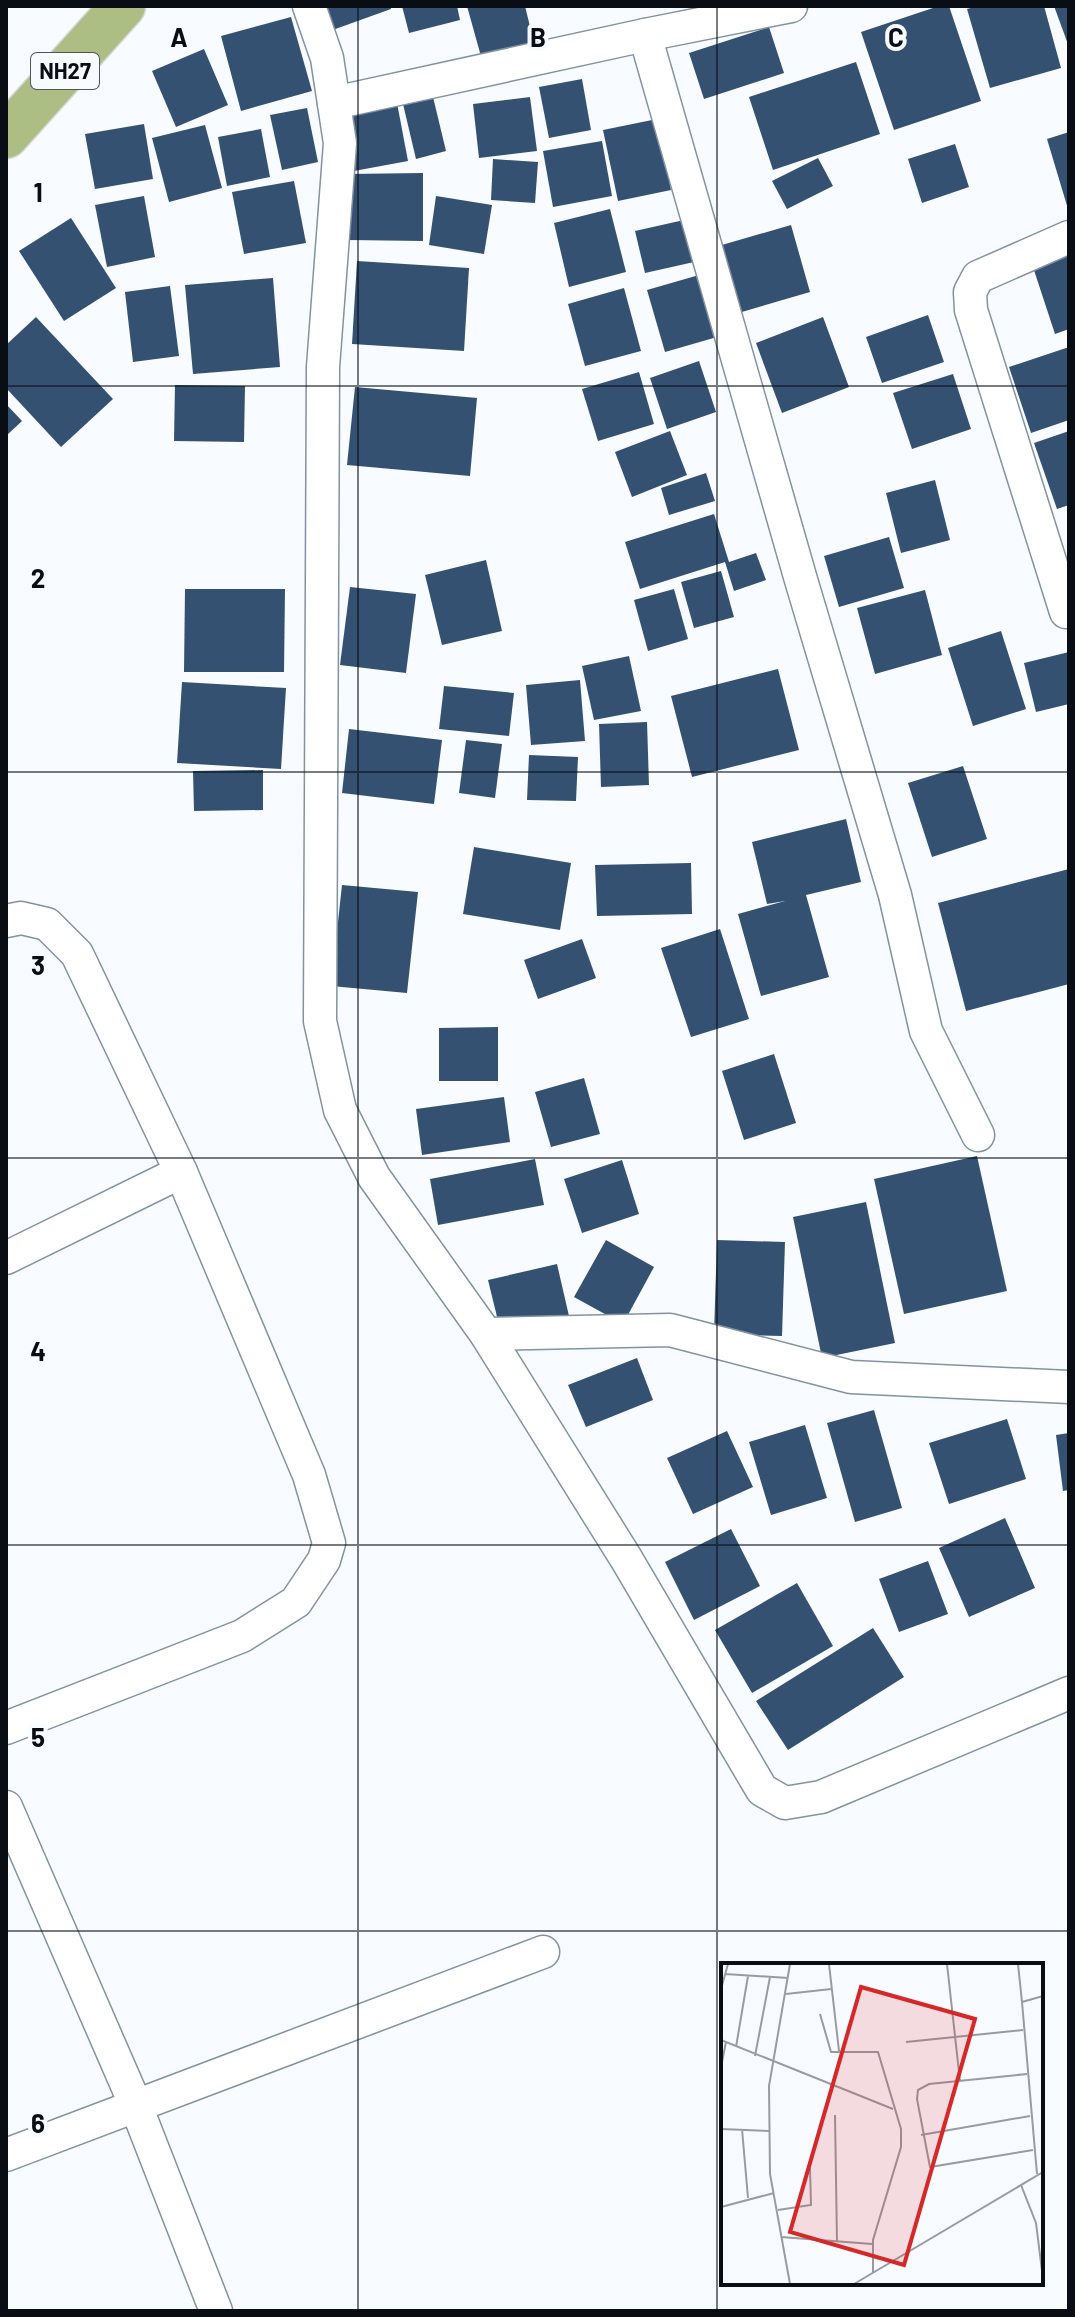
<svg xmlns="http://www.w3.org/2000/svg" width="1075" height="2317" font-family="Barlow,sans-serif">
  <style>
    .building { fill: #345172 }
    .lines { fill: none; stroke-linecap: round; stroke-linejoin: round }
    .minor-casing { stroke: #8392a2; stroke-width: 35 }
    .trunk-casing { stroke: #d8d8d9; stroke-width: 47 }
    .minor { stroke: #fff; stroke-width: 32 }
    .trunk { stroke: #acbe84; stroke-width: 44 }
    .grid { fill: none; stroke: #090e14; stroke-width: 2; stroke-opacity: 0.55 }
    .labels { text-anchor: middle; stroke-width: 8; stroke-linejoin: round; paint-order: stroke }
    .shield { fill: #f8fbff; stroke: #51555a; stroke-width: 2 }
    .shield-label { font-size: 22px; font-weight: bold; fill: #090e14 }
    .inset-road { fill: none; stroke: #989ca1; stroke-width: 2 }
    .view { fill: #d62828; fill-opacity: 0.15; stroke: #d62828; stroke-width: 4 }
    .inset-edge { fill: none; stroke: #090e14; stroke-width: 4 }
    .grid-label { font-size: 26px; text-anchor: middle; font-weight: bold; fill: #090e14; stroke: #f8fbff; stroke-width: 8; stroke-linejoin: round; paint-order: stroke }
  </style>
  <rect width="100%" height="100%" fill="#f8fbff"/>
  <g class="building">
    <polygon points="317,6 390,6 391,9 327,32"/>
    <polygon points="402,6 457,6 460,20 409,33"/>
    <polygon points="467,6 525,6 535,47 482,60"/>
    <polygon points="939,6 949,6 981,101 894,130 861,32"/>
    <polygon points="978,6 1044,6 1061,68 990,88 967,9"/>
    <polygon points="1054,6 1069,6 1069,47"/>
    <polygon points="291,17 312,91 241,111 221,36"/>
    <polygon points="769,27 784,73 704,99 689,53"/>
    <polygon points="204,49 228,105 176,127 152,71"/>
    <polygon points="856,62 880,134 773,170 749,97"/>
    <polygon points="582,79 591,130 549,138 539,87"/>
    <polygon points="433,97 446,151 416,159 403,104"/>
    <polygon points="530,97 537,151 479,158 473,104"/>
    <polygon points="397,103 408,161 354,171 343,113"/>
    <polygon points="307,108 318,162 282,170 270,115"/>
    <polygon points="657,119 671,190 618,201 603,130"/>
    <polygon points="144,124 153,179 95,189 85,134"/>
    <polygon points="205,125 222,188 169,202 152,138"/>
    <polygon points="261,129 270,177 227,186 218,137"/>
    <polygon points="1069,132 1069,209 1068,209 1047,139"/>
    <polygon points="602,141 612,196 553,207 543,151"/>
    <polygon points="955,144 969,187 922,203 908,159"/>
    <polygon points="818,158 833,186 787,209 772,181"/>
    <polygon points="493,159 538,162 535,203 491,200"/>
    <polygon points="423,173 423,241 348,240 349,174"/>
    <polygon points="294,181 306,243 244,254 232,192"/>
    <polygon points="144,196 155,257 107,267 95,205"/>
    <polygon points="436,196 492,205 484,254 429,245"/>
    <polygon points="610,209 626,272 569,287 554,223"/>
    <polygon points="71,218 116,288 64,321 19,251"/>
    <polygon points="684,220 694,262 645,273 635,231"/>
    <polygon points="791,225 810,292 735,314 715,247"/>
    <polygon points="1069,245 1069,329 1055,334 1030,258"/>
    <polygon points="357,261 469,268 464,351 352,344"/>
    <polygon points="706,273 724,335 665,352 647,290"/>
    <polygon points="273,278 280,367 193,374 185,285"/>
    <polygon points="170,286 179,356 133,362 125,292"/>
    <polygon points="624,288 641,351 585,366 568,304"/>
    <polygon points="928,315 944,362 882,383 866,337"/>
    <polygon points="36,317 113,399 61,447 6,388 6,345"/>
    <polygon points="823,317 849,387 782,413 756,343"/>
    <polygon points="1069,347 1069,420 1031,433 1009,367"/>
    <polygon points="699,361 716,412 667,429 650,378"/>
    <polygon points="639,372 654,424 598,441 582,389"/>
    <polygon points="953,374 971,429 912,449 893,393"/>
    <polygon points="175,385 245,386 244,442 174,441"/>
    <polygon points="355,387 477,398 470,476 347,465"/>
    <polygon points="6,404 22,421 6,436"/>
    <polygon points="670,431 687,475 632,497 615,452"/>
    <polygon points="1069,431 1069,505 1057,509 1034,443"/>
    <polygon points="706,473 715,501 669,515 661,488"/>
    <polygon points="935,480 950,540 901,553 886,493"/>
    <polygon points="714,514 729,562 756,553 766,580 734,591 725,562 640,589 625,542"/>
    <polygon points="889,537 904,588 839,607 824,556"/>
    <polygon points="486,560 502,631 442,645 425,575"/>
    <polygon points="721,571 734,617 694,628 681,582"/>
    <polygon points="350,587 416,594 406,673 340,665"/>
    <polygon points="185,589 285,589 284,672 184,672"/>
    <polygon points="674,589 688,639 648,651 634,600"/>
    <polygon points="925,590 942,655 875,674 857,608"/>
    <polygon points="1001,631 1026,709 973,726 948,648"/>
    <polygon points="1069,652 1069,704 1036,712 1024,663"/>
    <polygon points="629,656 641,711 594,720 582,666"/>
    <polygon points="778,669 799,750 692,777 671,696"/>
    <polygon points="580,680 585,741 531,745 526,685"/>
    <polygon points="182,682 286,688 281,769 177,763"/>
    <polygon points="444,686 514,693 509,736 439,729"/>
    <polygon points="647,722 649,785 601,787 599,724"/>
    <polygon points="349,729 442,740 434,804 342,793"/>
    <polygon points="466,740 502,744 495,798 459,793"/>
    <polygon points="529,755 578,757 576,801 527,800"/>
    <polygon points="963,766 987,839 932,857 908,783"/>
    <polygon points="263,770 263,810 194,811 193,771"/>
    <polygon points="846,819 861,882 806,895 829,977 761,996 738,914 785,901 767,904 752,842"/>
    <polygon points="474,847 571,863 560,930 463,914"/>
    <polygon points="691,863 692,914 597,916 595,865"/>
    <polygon points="1069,869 1069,984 966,1011 938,903"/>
    <polygon points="342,885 418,892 407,993 331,986"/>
    <polygon points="720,929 749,1019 691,1037 661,948"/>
    <polygon points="582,939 596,978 538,999 524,960"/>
    <polygon points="498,1027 498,1081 439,1081 439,1028"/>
    <polygon points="774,1054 796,1123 744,1140 722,1071"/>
    <polygon points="584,1078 600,1134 551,1147 535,1092"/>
    <polygon points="504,1097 510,1142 422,1155 416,1109"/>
    <polygon points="977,1156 1007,1291 904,1314 874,1179"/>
    <polygon points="535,1159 544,1205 438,1225 430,1179"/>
    <polygon points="622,1160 639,1214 582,1233 564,1179"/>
    <polygon points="866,1202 895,1343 822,1358 793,1217"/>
    <polygon points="606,1240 654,1267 623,1324 574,1297"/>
    <polygon points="717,1240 785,1242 782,1336 714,1334"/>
    <polygon points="557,1264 569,1316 501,1333 488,1280"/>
    <polygon points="637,1358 653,1400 586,1427 568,1385"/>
    <polygon points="874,1410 902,1508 855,1522 827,1423"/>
    <polygon points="1007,1419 1026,1479 949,1504 929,1443"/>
    <polygon points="805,1425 827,1498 771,1515 749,1442"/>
    <polygon points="727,1431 753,1487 693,1514 667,1458"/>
    <polygon points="1069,1433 1069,1490 1063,1491 1056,1435"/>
    <polygon points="1005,1518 1035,1588 969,1617 939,1548"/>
    <polygon points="731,1529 760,1586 694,1620 665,1562"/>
    <polygon points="928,1561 948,1614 899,1632 879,1579"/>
    <polygon points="797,1583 833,1646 752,1693 715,1630"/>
    <polygon points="873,1628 904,1677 788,1750 756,1701"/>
  </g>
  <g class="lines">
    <g class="minor-casing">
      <g id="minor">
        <polyline points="309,6 327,58 340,143 323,367 320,1021 340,1110 374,1177 486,1334 627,1560 762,1790 785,1803 821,1797 1069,1693"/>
        <polyline points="645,35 801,580 895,895 926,1031 978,1135"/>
        <polyline points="334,103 645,35 791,6"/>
        <polyline points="1066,612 971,310 970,292 978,277 1069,237"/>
        <polyline points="6,921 21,918 47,924 77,954 181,1172 309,1475 329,1543 324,1560 296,1602 242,1636 6,1728"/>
        <polyline points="6,1258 181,1172"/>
        <polyline points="486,1334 670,1330 851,1377 1069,1387"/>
        <polyline points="6,1807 136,2106 216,2311"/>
        <polyline points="6,2155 543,1952"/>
      </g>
    </g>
    <g class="trunk-casing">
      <polyline id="trunk" points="6,136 123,6"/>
    </g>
    <use href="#minor" class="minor"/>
    <use href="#trunk" class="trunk"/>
  </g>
  <path class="grid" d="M358 6V2311M717 6V2311M6 386H1069M6 772H1069M6 1158H1069M6 1545H1069M6 1931H1069"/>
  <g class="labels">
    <rect class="shield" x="31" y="53" width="68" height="36" rx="6"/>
    <g class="shield-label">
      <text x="65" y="79">NH27</text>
    </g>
  </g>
  <g transform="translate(721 1963)">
    <rect width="322" height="322" fill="#f8fbff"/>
    <path class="inset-road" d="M108 1 118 88M226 1 239 118M297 1 301 39M4 11 67 15M0 26 7 1M65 31 110 26M99 51 110 89H157L180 166V184L152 277V309M0 77 172 146M185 79 302 67M15 84 27 13M34 93 49 14M0 104 5 79M306 111 208 121 197 127 196 136 209 204 312 187M114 152 116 279M0 166 48 168M21 166 27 235M200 172 309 153M316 211 301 39 322 33M300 222 315 260 322 316M0 244 53 230M57 247 90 242 89 205M60 274 151 281M69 321 49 211 48 123 69 1M133 321 322 209"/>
    <path class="view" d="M140 24 254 56 183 302 69 269Z"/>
    <rect width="322" height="322" class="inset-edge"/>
  </g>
  <g class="grid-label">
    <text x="179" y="47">A</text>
    <text x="538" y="47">B</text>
    <text x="896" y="47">C</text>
    <text x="38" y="202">1</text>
    <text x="38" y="588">2</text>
    <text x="38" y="975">3</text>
    <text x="38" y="1361">4</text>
    <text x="38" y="1747">5</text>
    <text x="38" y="2133">6</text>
  </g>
  <rect width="1075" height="2317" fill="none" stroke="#090e14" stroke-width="16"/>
</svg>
